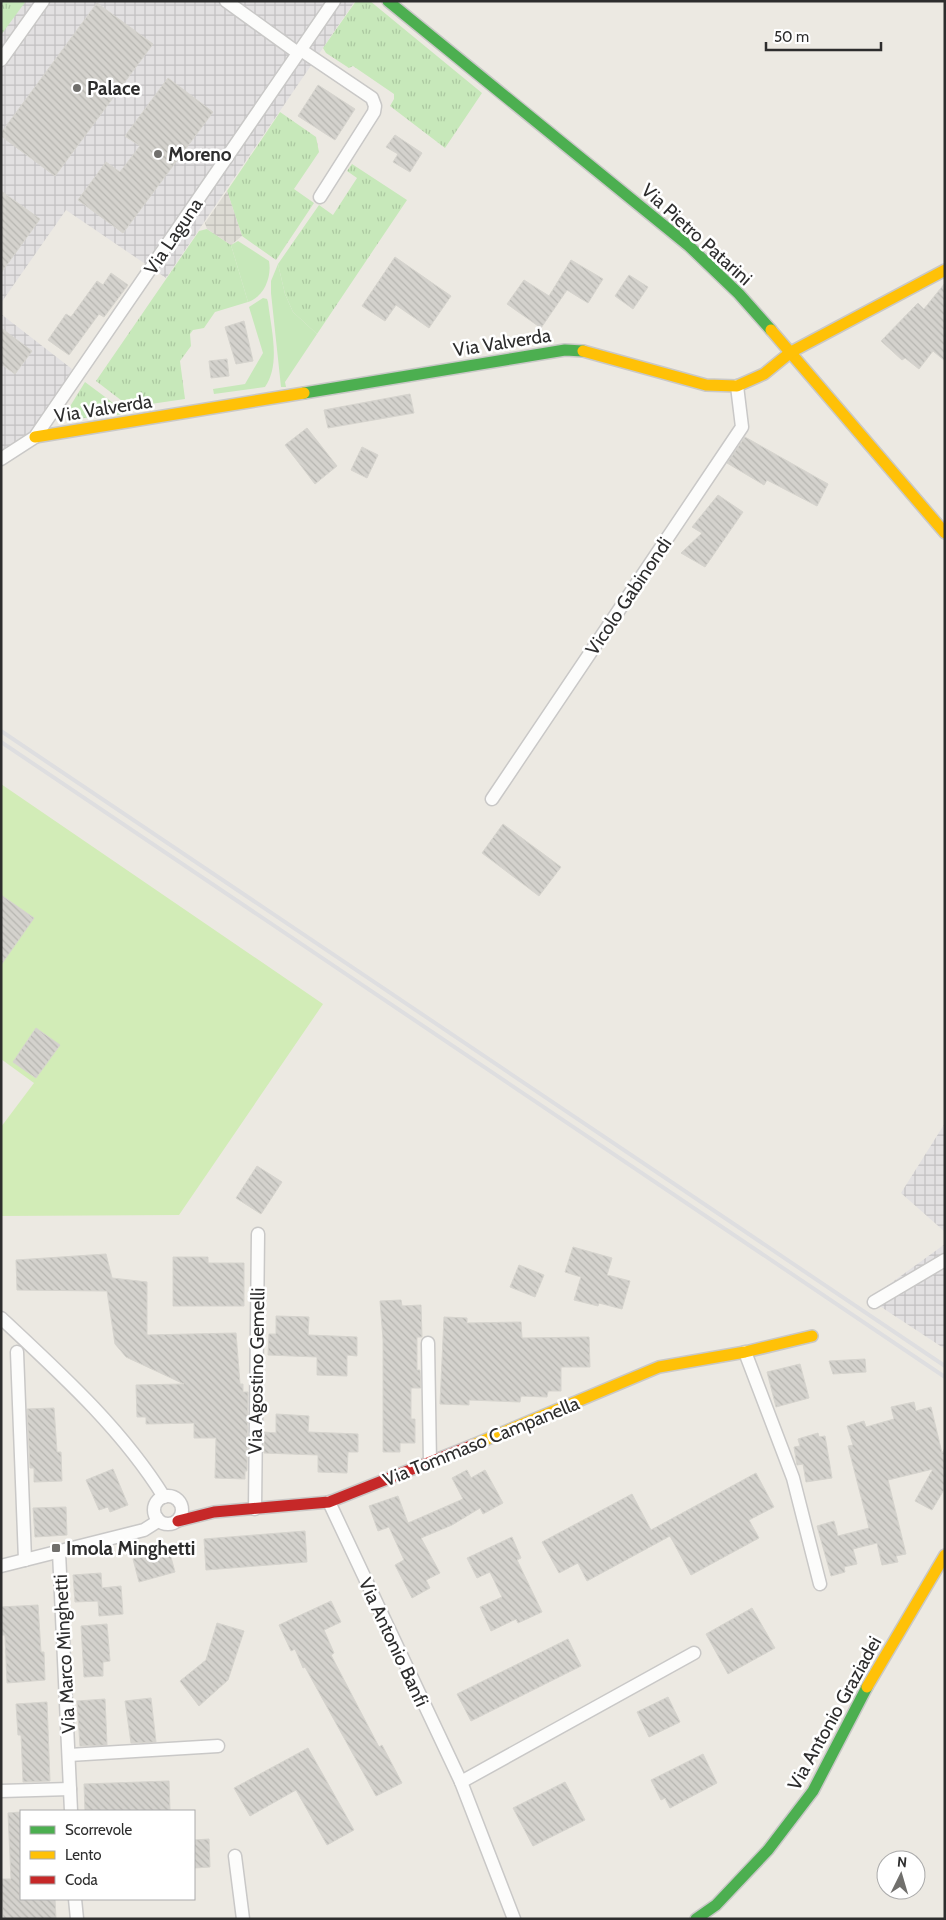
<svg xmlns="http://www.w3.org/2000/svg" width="946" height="1920" font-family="Cabin,sans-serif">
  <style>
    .industrial { fill: url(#industrial-grid) }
    .grass { fill: url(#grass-tufts) }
    .park { fill: #c7e8ba }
    .pitch { fill: #d2ecb7 }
    .plaza { fill: url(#plaza-grid) }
    .building { fill: url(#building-back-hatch); stroke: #d6d4ce }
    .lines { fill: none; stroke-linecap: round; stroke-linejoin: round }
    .street-casing { stroke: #c9c8c7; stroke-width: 15 }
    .fast-casing { stroke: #c9c8c7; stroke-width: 14 }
    .slow-casing { stroke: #c9c8c7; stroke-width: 14 }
    .jam-casing { stroke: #c9c8c7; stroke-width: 14 }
    .street { stroke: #fcfcfb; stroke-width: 12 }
    .fast { stroke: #4caf50; stroke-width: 11 }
    .slow { stroke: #ffc107; stroke-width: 11 }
    .jam { stroke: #c62828; stroke-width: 11 }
    .rail { stroke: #dedee0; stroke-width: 4 }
    .poi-dot { fill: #706f6c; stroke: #fff; stroke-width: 2 }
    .labels { text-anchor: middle; stroke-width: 5; stroke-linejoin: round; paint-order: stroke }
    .poi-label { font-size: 19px; font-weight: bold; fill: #2d2d2d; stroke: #fff; text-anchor: start }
    .street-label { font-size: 19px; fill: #2d2d2d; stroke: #fff }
  </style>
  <defs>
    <pattern id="industrial-grid" width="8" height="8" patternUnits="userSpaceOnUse" patternTransform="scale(1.25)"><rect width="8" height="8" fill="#e2e0e1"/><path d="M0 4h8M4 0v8" fill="none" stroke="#c2c0c1"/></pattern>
    <pattern id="grass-tufts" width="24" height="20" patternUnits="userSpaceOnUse" patternTransform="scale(1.25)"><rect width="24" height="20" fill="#c7e8ba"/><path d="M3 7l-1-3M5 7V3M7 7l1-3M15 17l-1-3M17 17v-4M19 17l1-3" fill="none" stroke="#abc7a0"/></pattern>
    <pattern id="plaza-grid" width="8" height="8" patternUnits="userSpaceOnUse" patternTransform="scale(1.25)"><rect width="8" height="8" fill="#dddbd4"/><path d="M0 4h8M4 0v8" fill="none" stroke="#bebcb6"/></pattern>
    <pattern id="building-back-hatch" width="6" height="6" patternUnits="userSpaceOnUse" patternTransform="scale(1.25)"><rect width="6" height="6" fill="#d4d2cd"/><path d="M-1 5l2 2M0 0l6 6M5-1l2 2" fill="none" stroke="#b6b5b0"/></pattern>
  </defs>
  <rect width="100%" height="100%" fill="#ece9e2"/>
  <g class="industrial">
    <polygon points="1,1 355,1 166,278 66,210 1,303"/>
    <polygon points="1,314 72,369 41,430 1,456"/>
    <polygon points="945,1123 945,1232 901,1193"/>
    <polygon points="945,1244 945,1349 869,1299"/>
  </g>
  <g class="grass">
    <polygon points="1,1 26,1 1,35"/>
    <polygon points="356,1 370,1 482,93 445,148 390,106 394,99 394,94 353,66 349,68 326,53 323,48"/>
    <polygon points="280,112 316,137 319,152 294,189 314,203 276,260 242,236 227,191"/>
    <polygon points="352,164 407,200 317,334 293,312 285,294 278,264 319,205 333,215 357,178 347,171"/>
    <polygon points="207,229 231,245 248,302 215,312 204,328 193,330 190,334 191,346 180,361 185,399 130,407 96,381 199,231"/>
    <polygon points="85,382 128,414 74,419 69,408"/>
  </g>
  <g class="park">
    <path d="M238 241 269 261C272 277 264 297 248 302L231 245Z"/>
    <polygon points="278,264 285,294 293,312 317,334 285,382 286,387 281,387 271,293 271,281"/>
    <path d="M263 298 267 299 268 302C271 329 281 364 265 387L214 394 213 389 245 384 263 353 249 307Z"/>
  </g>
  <polygon class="pitch" points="1,784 323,1004 179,1215 1,1216 1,1127 34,1083 1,1059"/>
  <polygon class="plaza" points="227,191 242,236 231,245 207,229 205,223"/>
  <g class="building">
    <polygon points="97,3 153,44 55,176 1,136 1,133"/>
    <polygon points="168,78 213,112 123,233 78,200 106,162 120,172 140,146 125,136"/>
    <polygon points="318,85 355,109 335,140 298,116"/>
    <polygon points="395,135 422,153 410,172 393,162 398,154 386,147"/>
    <polygon points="1,191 40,219 1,273"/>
    <polygon points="395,257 451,296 429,328 396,305 385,321 362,306"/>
    <polygon points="571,260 603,279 588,303 567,290 541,328 507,304 524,280 549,296"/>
    <polygon points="111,273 128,285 104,317 99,314 69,355 48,340 66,314 71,317 97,281 103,285"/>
    <polygon points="629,275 648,287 633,309 615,296"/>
    <polygon points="945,283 945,361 933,351 919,369 905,358 902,360 881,341 918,303 924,309"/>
    <polygon points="244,321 253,361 236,364 225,327"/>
    <polygon points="1,328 32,351 15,374 1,364"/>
    <polygon points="227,359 229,376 211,378 209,361"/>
    <polygon points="410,394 414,413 328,428 324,410"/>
    <polygon points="307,428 337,466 315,484 285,445"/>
    <polygon points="745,437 828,484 817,506 767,480 764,485 727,463"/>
    <polygon points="362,447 378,455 367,478 351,470"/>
    <polygon points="718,495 743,512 705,567 681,553 702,533 692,527"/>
    <polygon points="503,824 561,867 539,896 482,853"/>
    <polygon points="1,895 34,918 1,965"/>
    <polygon points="36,1028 60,1045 36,1078 13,1062"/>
    <polygon points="257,1166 282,1182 261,1214 236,1198"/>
    <polygon points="573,1247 612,1258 607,1275 630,1281 622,1309 599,1303 598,1306 574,1300 581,1277 565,1272"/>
    <polygon points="106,1254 112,1278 147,1282 147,1335 236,1333 240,1384 243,1384 243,1392 248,1392 247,1471 245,1471 245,1479 215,1478 216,1438 194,1438 194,1423 146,1424 146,1417 137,1417 136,1385 184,1384 126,1357 115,1344 107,1291 17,1290 16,1260"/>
    <polygon points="173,1257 208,1257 208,1263 244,1263 244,1306 173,1306"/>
    <polygon points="519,1265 544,1275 535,1297 510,1287"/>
    <polygon points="401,1300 402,1306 421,1305 422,1337 417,1337 417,1370 420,1370 421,1388 411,1388 411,1419 415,1419 415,1443 400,1443 400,1452 383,1452 383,1339 380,1301"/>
    <polygon points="276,1316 309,1317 308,1335 357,1337 357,1356 347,1355 347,1376 317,1375 317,1357 268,1355 269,1334 276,1334"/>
    <polygon points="444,1317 467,1318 467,1323 521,1322 522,1338 589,1337 590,1367 561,1367 561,1391 548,1391 547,1397 521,1396 520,1402 469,1400 469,1405 440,1404"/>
    <polygon points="865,1359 866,1372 833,1374 829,1361"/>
    <polygon points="800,1364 809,1398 776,1407 767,1372"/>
    <polygon points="914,1402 916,1411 931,1407 942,1453 945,1448 945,1488 932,1510 915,1501 933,1469 888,1480 906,1554 896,1556 898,1562 882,1565 877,1543 853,1549 857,1564 844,1567 845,1572 831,1576 817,1526 834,1521 838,1536 869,1528 848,1446 853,1445 847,1426 864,1421 866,1427 894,1419 891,1407"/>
    <polygon points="54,1408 57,1452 61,1452 62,1481 34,1482 34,1468 30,1468 27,1409"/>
    <polygon points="276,1414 309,1416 308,1432 358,1434 358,1452 348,1452 347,1473 318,1472 318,1455 264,1453 264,1432 276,1433"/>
    <polygon points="818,1433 819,1437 825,1436 832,1478 806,1482 803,1464 797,1465 794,1447 800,1446 798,1439"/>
    <polygon points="113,1469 128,1505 110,1512 108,1507 99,1510 86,1480"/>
    <polygon points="467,1470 471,1478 485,1470 503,1503 483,1514 480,1508 452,1525 421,1538 440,1573 426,1580 430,1588 412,1598 395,1565 404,1560 389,1527 378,1531 369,1506 398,1496 408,1523 463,1499 452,1478"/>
    <polygon points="756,1473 774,1507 749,1520 759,1538 691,1575 670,1536 587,1581 578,1563 559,1573 542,1542 632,1494 651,1530"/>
    <polygon points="66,1507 67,1535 35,1537 33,1508"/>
    <polygon points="305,1531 307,1562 206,1570 204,1539"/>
    <polygon points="512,1537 521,1558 517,1560 542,1612 518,1623 516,1619 491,1631 480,1607 502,1597 490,1572 477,1578 467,1558"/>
    <polygon points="169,1550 175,1572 139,1582 133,1559"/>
    <polygon points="101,1573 102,1588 121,1586 123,1614 99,1616 98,1601 75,1602 73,1575"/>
    <polygon points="331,1601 341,1622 324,1630 334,1653 331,1655 379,1747 382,1745 402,1783 376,1796 305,1667 303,1668 295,1649 291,1651 279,1625"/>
    <polygon points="38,1605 41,1652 44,1652 45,1680 7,1683 5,1635 1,1635 1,1607"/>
    <polygon points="752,1608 775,1648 728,1674 706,1634"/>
    <polygon points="217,1623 244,1631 228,1680 199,1706 180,1681 206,1660"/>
    <polygon points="107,1624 110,1661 103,1662 103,1676 84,1677 81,1626"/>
    <polygon points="568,1639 581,1666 471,1721 457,1694"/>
    <polygon points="668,1697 680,1722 649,1737 637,1712"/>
    <polygon points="151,1698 156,1742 131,1743 125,1701"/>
    <polygon points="105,1699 107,1745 80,1746 77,1701"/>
    <polygon points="47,1702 50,1781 23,1782 21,1735 18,1735 16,1704"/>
    <polygon points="308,1748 354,1830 327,1845 296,1790 250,1816 234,1788"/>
    <polygon points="703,1754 717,1783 670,1808 665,1798 661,1800 651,1780"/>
    <polygon points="169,1781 170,1811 85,1811 84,1784"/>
    <polygon points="565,1782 585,1820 533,1846 513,1808"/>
    <polygon points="21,1812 20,1899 55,1899 56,1919 3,1919 1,1879 11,1879 8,1813"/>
    <polygon points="209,1839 210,1867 194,1868 194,1840"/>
  </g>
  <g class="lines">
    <g class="street-casing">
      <g id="street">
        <polyline points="226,1 298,53"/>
        <polyline points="301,50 372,98 375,106 374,112 320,197"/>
        <polyline points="1,60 43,1"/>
        <polyline points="1,459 35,437 334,1"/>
        <polyline points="492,799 742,427 737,386"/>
        <polyline points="874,1302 945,1260"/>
        <path d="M1 1318C61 1374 121 1428 164 1497"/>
        <polyline points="428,1343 430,1463"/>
        <polyline points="17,1352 25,1560"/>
        <polyline points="745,1352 793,1478 820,1584"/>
        <circle cx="168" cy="1510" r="14"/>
        <polyline points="329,1502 461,1782 514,1919"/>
        <polyline points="255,1509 258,1234"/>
        <polyline points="59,1552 71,1811"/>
        <polyline points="1,1566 144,1530 155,1523 157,1518"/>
        <polyline points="69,1755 218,1746"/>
        <polyline points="461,1782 694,1653"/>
        <polyline points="1,1791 70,1789"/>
        <polyline points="235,1856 243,1919"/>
        <polyline points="75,1899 77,1919"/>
      </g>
    </g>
    <g class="fast-casing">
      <g id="fast">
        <polyline points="388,1 689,246 739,294 771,330"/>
        <polyline points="304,393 565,350 583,351"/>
        <polyline points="696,1919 716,1905 768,1850 813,1791 867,1687"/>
      </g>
    </g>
    <g class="slow-casing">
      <g id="slow">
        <polyline points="771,330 945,533"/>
        <polyline points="583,351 706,385 737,386 764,374 791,352 945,270"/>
        <polyline points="35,437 304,393"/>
        <polyline points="473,1445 659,1367 745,1352 812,1336"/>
        <polyline points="867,1687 945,1555"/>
      </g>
    </g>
    <g class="jam-casing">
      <polyline id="jam" points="178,1521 214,1512 329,1502 473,1445"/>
    </g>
    <use href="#street" class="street"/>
    <use href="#fast" class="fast"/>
    <use href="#slow" class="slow"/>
    <use href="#jam" class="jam"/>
    <g class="rail">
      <polyline points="1,731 945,1366"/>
      <polyline points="1,742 945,1377"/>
    </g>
  </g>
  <g class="poi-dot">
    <circle cx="77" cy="88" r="5"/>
    <circle cx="158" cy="154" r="5"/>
    <rect x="51" y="1543" width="10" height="10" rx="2.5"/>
  </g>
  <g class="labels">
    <g class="poi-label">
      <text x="87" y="95">Palace</text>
      <text x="168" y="161">Moreno</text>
      <text x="66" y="1555">Imola Minghetti</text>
    </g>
    <g class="street-label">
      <text transform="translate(697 234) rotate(42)" y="7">Via Pietro Patarini</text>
      <text transform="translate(173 236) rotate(-56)" y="7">Via Laguna</text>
      <text transform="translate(502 342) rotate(-9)" y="7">Via Valverda</text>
      <text transform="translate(103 408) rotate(-9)" y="7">Via Valverda</text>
      <text transform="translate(628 596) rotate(-56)" y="7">Vicolo Gabinondi</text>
      <text transform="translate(256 1371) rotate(-89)" y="7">Via Agostino Gemelli</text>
      <text transform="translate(481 1441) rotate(-22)" y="7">Via Tommaso Campanella</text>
      <text transform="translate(394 1642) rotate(65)" y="7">Via Antonio Banfi</text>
      <text transform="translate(64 1654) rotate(-93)" y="7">Via Marco Minghetti</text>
      <text transform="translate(834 1713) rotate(-61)" y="7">Via Antonio Graziadei</text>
    </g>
  </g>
  <rect width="946" height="1920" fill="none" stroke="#2d2d2d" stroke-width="5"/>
  <rect x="20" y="1810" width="175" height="90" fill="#ffffff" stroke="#ababab"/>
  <rect x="30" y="1826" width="25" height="8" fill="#4caf50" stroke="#ababab"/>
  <text x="65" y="1835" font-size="15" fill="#2d2d2d">Scorrevole</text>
  <rect x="30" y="1851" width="25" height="8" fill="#ffc107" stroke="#ababab"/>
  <text x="65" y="1860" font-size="15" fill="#2d2d2d">Lento</text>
  <rect x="30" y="1876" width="25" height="8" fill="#c62828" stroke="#ababab"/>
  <text x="65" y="1885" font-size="15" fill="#2d2d2d">Coda</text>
  <g transform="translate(901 1875) rotate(5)"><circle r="24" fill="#ffffff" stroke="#ababab"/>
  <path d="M0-4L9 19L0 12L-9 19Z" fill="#706f6c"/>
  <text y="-8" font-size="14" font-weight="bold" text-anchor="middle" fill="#2d2d2d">N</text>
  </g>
  <path d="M766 42v8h115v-8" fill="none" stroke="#2d2d2d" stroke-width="2.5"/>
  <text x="774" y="42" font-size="15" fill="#2d2d2d" stroke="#ffffff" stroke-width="4" paint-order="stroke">50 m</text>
</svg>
